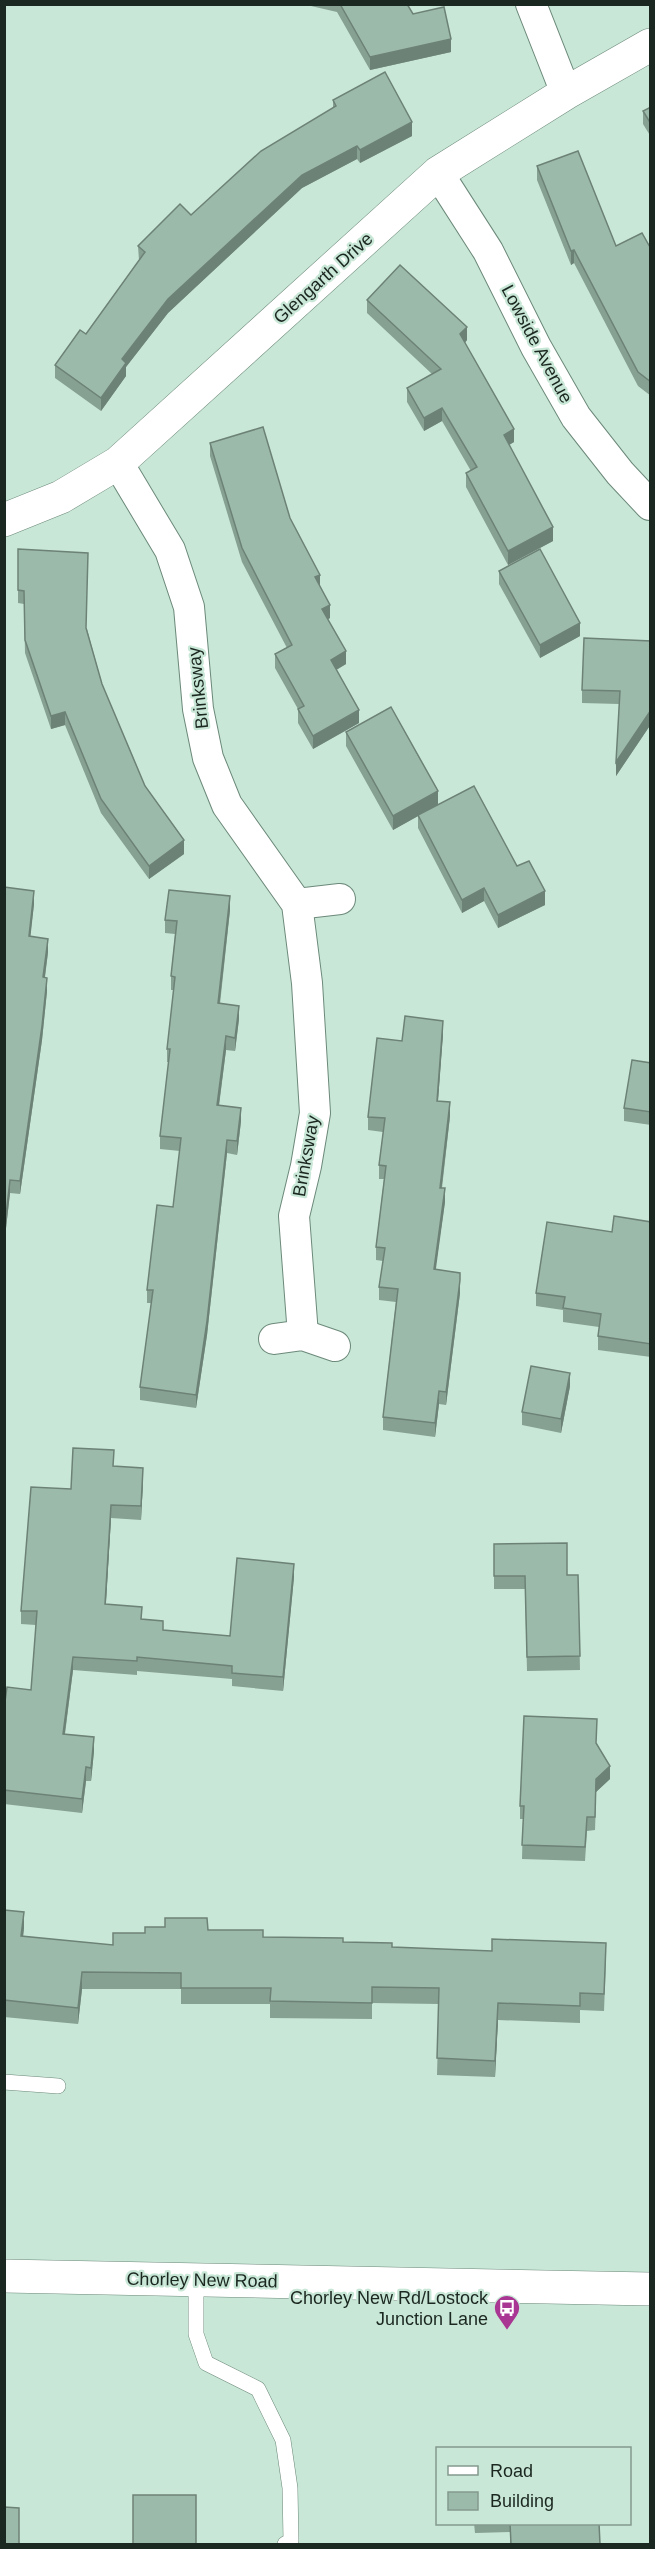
<svg xmlns="http://www.w3.org/2000/svg" width="655" height="2549" font-family="Helvetica,sans-serif">
  <style>
    .lines { fill: none; stroke-linecap: round; stroke-linejoin: round }
    .lane-casing { stroke: #6c897a; stroke-width: 16 }
    .street-casing { stroke: #6c897a; stroke-width: 32 }
    .secondary-casing { stroke: #6c897a; stroke-width: 34 }
    .highway-casing { stroke: #6c897a; stroke-width: 34 }
    .lane { stroke: #fff; stroke-width: 15 }
    .street { stroke: #fff; stroke-width: 30 }
    .secondary { stroke: #fff; stroke-width: 33 }
    .highway { stroke: #fff; stroke-width: 33 }
    .wall { fill: #86a092 }
    .shaded-wall { fill: #6d8277 }
    .building { fill: #9cbaaa; stroke: #6d8277; stroke-width: 1.5 }
    .labels { text-anchor: middle; stroke-width: 4.5; stroke-linejoin: round; paint-order: stroke }
    .street-label { font-size: 18px; fill: #1b2721; stroke: #c8e7d6 }
    .poi-label { font-size: 18px; fill: #1b2721; stroke: #c8e7d6; text-anchor: end }
  </style>
  <rect width="100%" height="100%" fill="#c8e7d6"/>
  <g class="lines">
    <g class="lane-casing">
      <g id="lane">
        <polyline points="4,2082 58,2086"/>
        <polyline points="196,2280 196,2334 206,2363 258,2389 283,2440 290,2488 291,2541 285,2544"/>
      </g>
    </g>
    <g class="street-casing">
      <g id="street">
        <polyline points="531,4 566,93"/>
        <polyline points="438,173 488,251 536,347 576,417 620,473 650,505"/>
        <polyline points="118,463 170,550 189,607 198,709 208,758 227,805 297,904 307,983 315,1113 306,1166 294,1216 303,1335"/>
        <polyline points="297,904 340,899"/>
        <polyline points="274,1339 303,1335 335,1346"/>
      </g>
    </g>
    <g class="secondary-casing">
      <polyline id="secondary" points="4,520 61,497 118,463 438,173 566,93 650,45"/>
    </g>
    <g class="highway-casing">
      <polyline id="highway" points="4,2276 650,2289"/>
    </g>
    <use href="#lane" class="lane"/>
    <use href="#street" class="street"/>
    <use href="#secondary" class="secondary"/>
    <use href="#highway" class="highway"/>
  </g>
  <g class="wall">
    <polygon points="310,4 407,4 413,14 451,52 370,70 337,12 311,6"/>
    <polygon points="333,100 412,136 360,163 357,159 302,188 168,313 126,367 126,376 101,411 55,378 55,365 86,334 139,260 138,246 191,215 333,108"/>
    <polygon points="651,107 651,137 643,124 643,111"/>
    <polygon points="537,166 616,246 651,249 651,396 638,386 574,263 571,265 537,180"/>
    <polygon points="367,300 467,340 465,343 514,442 509,445 553,541 508,565 466,487 466,473 471,471 442,421 424,431 407,402 407,388 432,374 367,313"/>
    <polygon points="210,443 290,518 320,587 330,618 328,619 346,664 336,670 359,723 313,749 298,723 298,709 275,668 275,654 287,648 242,562 210,456"/>
    <polygon points="18,549 87,629 102,684 145,786 184,854 149,879 101,813 65,725 51,729 25,653 24,604 18,603"/>
    <polygon points="499,571 580,636 540,658 499,584"/>
    <polygon points="651,641 651,724 616,776 619,704 582,703 582,690"/>
    <polygon points="346,732 517,866 545,905 498,928 484,901 462,913 418,828 418,816 393,830 346,746"/>
    <polygon points="4,887 34,904 30,937 48,952 45,977 47,991 42,1040 20,1194 10,1193 6,1228 4,1228"/>
    <polygon points="230,910 220,1004 239,1019 235,1051 226,1050 219,1106 241,1121 237,1155 227,1153 207,1335 196,1408 140,1400 140,1387 152,1303 147,1303 147,1290 173,1207 180,1151 160,1149 160,1136 169,1062 167,1062 167,1049 174,990 171,990 171,976 175,934 165,933 165,920"/>
    <polygon points="443,1034 438,1101 450,1116 442,1188 445,1202 435,1270 460,1293 446,1405 439,1404 435,1437 383,1430 383,1417 396,1302 379,1300 379,1287 383,1261 376,1260 376,1247 384,1179 379,1179 379,1165 383,1132 368,1130 368,1117 402,1041"/>
    <polygon points="651,1063 651,1125 624,1121 624,1108"/>
    <polygon points="651,1222 651,1357 598,1350 598,1336 599,1327 563,1322 563,1310 536,1306 536,1293 612,1232"/>
    <polygon points="570,1386 561,1433 522,1425 522,1412"/>
    <polygon points="114,1466 143,1481 141,1520 111,1518 106,1604 142,1620 163,1630 230,1636 294,1577 283,1691 232,1686 232,1679 137,1671 137,1675 73,1670 65,1734 94,1751 91,1781 86,1781 82,1813 4,1804 4,1709 31,1690 36,1625 21,1624 21,1611 71,1489"/>
    <polygon points="494,1544 567,1575 578,1575 580,1670 527,1671 525,1589 494,1589"/>
    <polygon points="596,1744 610,1779 596,1792 595,1830 587,1831 585,1861 522,1859 523,1819 520,1819 520,1806"/>
    <polygon points="4,1910 24,1928 23,1937 113,1945 145,1933 208,1930 263,1937 343,1942 392,1947 606,1960 604,2011 580,2010 580,2023 498,2020 495,2077 437,2075 439,2004 372,2003 372,2019 270,2018 270,2004 181,2004 181,1989 82,1989 78,2024 4,2017"/>
    <polygon points="474,2523 599,2523 600,2544 510,2544 510,2532 475,2533"/>
  </g>
  <g class="shaded-wall">
    <polygon points="451,39 451,52 370,70 370,57"/>
    <polygon points="412,122 412,136 360,163 360,150"/>
    <polygon points="357,146 357,159 302,188 168,313 126,367 126,376 101,411 101,398 122,359 168,299 302,175"/>
    <polygon points="574,250 574,263 571,265 571,251"/>
    <polygon points="467,327 467,340 460,348 460,334"/>
    <polygon points="442,408 442,421 424,431 424,418"/>
    <polygon points="514,429 514,442 504,448 504,435"/>
    <polygon points="553,527 553,541 508,565 508,551"/>
    <polygon points="320,575 320,588 315,577"/>
    <polygon points="330,605 330,618 322,623 322,609"/>
    <polygon points="580,623 580,636 540,658 540,645"/>
    <polygon points="346,651 346,664 331,673 331,660"/>
    <polygon points="359,710 359,723 313,749 313,736"/>
    <polygon points="651,710 651,724 616,776 616,762"/>
    <polygon points="65,712 65,725 51,729 51,716"/>
    <polygon points="438,791 438,805 393,830 393,816"/>
    <polygon points="184,840 184,854 149,879 149,866"/>
    <polygon points="484,888 484,901 462,913 462,900"/>
    <polygon points="34,891 34,904 29,950 29,936"/>
    <polygon points="545,891 545,905 498,928 498,915"/>
    <polygon points="230,896 230,910 218,1017 218,1003"/>
    <polygon points="48,939 48,952 43,991 43,977"/>
    <polygon points="47,978 47,991 42,1040 20,1194 20,1181"/>
    <polygon points="239,1006 239,1019 235,1051 235,1038"/>
    <polygon points="443,1021 443,1034 437,1114 437,1101"/>
    <polygon points="226,1036 226,1050 217,1119 217,1105"/>
    <polygon points="450,1102 450,1116 440,1201 440,1188"/>
    <polygon points="241,1108 241,1121 237,1155 237,1141"/>
    <polygon points="227,1140 227,1153 207,1335 196,1408 196,1395"/>
    <polygon points="10,1180 10,1193 6,1228 6,1215"/>
    <polygon points="445,1188 445,1202 434,1283 434,1269"/>
    <polygon points="460,1280 460,1293 446,1405 446,1392"/>
    <polygon points="570,1373 570,1386 561,1433 561,1419"/>
    <polygon points="439,1391 439,1404 435,1437 435,1423"/>
    <polygon points="143,1468 143,1481 141,1520 141,1506"/>
    <polygon points="111,1505 111,1518 105,1618 105,1604"/>
    <polygon points="294,1564 294,1577 283,1691 283,1677"/>
    <polygon points="73,1657 73,1670 63,1747 63,1734"/>
    <polygon points="94,1737 94,1751 91,1781 91,1768"/>
    <polygon points="610,1766 610,1779 596,1792 595,1830 596,1779"/>
    <polygon points="86,1767 86,1781 82,1813 82,1799"/>
    <polygon points="24,1912 24,1928 21,1953 21,1936"/>
    <polygon points="82,1972 82,1989 78,2024 78,2008"/>
    <polygon points="498,2003 498,2020 495,2077 495,2061"/>
  </g>
  <g class="building">
    <polygon points="340,4 407,4 413,14 444,7 451,39 370,57"/>
    <polygon points="385,72 412,122 360,150 357,146 302,175 168,299 122,359 126,363 101,398 55,365 80,330 86,334 145,252 138,246 180,204 191,215 261,151 336,106 333,100"/>
    <polygon points="651,107 651,124 643,111"/>
    <polygon points="578,151 616,246 642,233 651,249 651,382 638,372 574,250 571,251 537,166"/>
    <polygon points="400,265 467,327 460,334 514,429 504,435 553,527 508,551 466,473 477,467 442,408 424,418 407,388 441,369 367,300"/>
    <polygon points="263,427 290,518 320,575 315,577 330,605 322,609 346,651 331,660 359,710 313,736 298,709 304,706 275,654 292,645 242,548 210,443"/>
    <polygon points="18,549 88,553 86,628 102,684 145,786 184,840 149,866 101,799 65,712 51,716 25,640 24,591 18,590"/>
    <polygon points="540,549 580,623 540,645 499,571"/>
    <polygon points="584,638 651,641 651,710 616,762 620,691 582,690"/>
    <polygon points="391,707 438,791 393,816 346,732"/>
    <polygon points="474,786 517,866 529,861 545,891 498,915 484,888 462,900 418,815"/>
    <polygon points="4,887 34,891 29,936 48,939 43,977 47,978 42,1026 20,1181 10,1180 6,1215 4,1215"/>
    <polygon points="169,890 230,896 218,1003 239,1006 235,1038 226,1036 217,1105 241,1108 237,1141 227,1140 207,1321 196,1395 140,1387 153,1290 147,1290 157,1205 173,1207 181,1138 160,1136 170,1049 167,1049 175,977 171,976 177,921 165,920"/>
    <polygon points="405,1016 443,1021 437,1101 450,1102 440,1188 445,1188 434,1269 460,1273 460,1280 446,1392 439,1391 435,1423 383,1417 398,1289 379,1287 385,1248 376,1247 386,1166 379,1165 385,1118 368,1117 377,1038 402,1041"/>
    <polygon points="632,1060 651,1063 651,1112 624,1108"/>
    <polygon points="614,1216 651,1222 651,1344 598,1336 601,1314 563,1308 565,1297 536,1293 547,1222 612,1232"/>
    <polygon points="531,1366 570,1373 561,1419 522,1412"/>
    <polygon points="73,1448 114,1450 113,1466 143,1468 141,1506 111,1505 105,1604 142,1607 141,1619 163,1621 163,1630 230,1636 237,1558 294,1564 283,1677 232,1673 232,1666 137,1657 137,1661 73,1657 63,1734 94,1737 91,1768 86,1767 82,1799 4,1790 4,1709 7,1687 31,1690 37,1611 21,1611 31,1487 71,1489"/>
    <polygon points="567,1543 567,1575 578,1575 580,1656 527,1657 525,1576 494,1576 494,1544"/>
    <polygon points="524,1716 597,1719 596,1743 610,1766 596,1779 595,1817 587,1817 585,1847 522,1845 524,1806 520,1806"/>
    <polygon points="4,1910 24,1912 21,1936 113,1945 113,1933 145,1933 145,1927 165,1927 165,1918 207,1918 208,1930 263,1930 263,1937 343,1938 343,1942 392,1943 392,1947 492,1951 492,1939 606,1943 604,1994 580,1993 580,2006 498,2003 495,2061 437,2058 439,1988 372,1987 372,2003 270,2001 271,1988 181,1988 181,1973 82,1972 78,2008 4,2000"/>
    <rect x="133" y="2495" width="63" height="49"/>
    <polygon points="4,2507 19,2508 19,2544 4,2544"/>
    <polygon points="510,2523 599,2523 600,2544 511,2544"/>
  </g>
  <defs>
    <g id="bus-pin" transform="scale(1.35)"><path d="M0 17L-7.5 6A9.5 9.5 0 1 1 7.5 6Z" fill="#a83692" stroke="#c8e7d6"/><path d="M-5-6H5V4H4V6H2V4H-2V6H-4V4H-5ZM-3.5-4V0h7V-4ZM-3.5 1.2v1.5H-2V1.2ZM2 1.2v1.5H3.5V1.2Z" fill="#fff"/></g>
  </defs>
  <g fill-rule="evenodd">
    <use href="#bus-pin" x="507" y="2308"/>
  </g>
  <g class="labels">
    <g class="street-label">
      <text transform="translate(323 278) rotate(-42)" y="6">Glengarth Drive</text>
      <text transform="translate(537 344) rotate(62)" y="6">Lowside Avenue</text>
      <text transform="translate(198 688) rotate(-96)" y="6">Brinksway</text>
      <text transform="translate(306 1156) rotate(-80)" y="6">Brinksway</text>
      <text transform="translate(202 2280) rotate(1)" y="6">Chorley New Road</text>
    </g>
    <g class="poi-label">
      <text x="488" y="2304">Chorley New Rd/Lostock<tspan x="488" dy="21">Junction Lane</tspan></text>
    </g>
  </g>
  <rect width="655" height="2549" fill="none" stroke="#1b2721" stroke-width="12"/>
  <rect x="436" y="2447" width="195" height="78" fill="#c8e7d6" stroke="#839a8e" stroke-width="1.5"/>
  <rect x="448" y="2466" width="30" height="9" fill="#ffffff" stroke="#839a8e" stroke-width="1.5"/>
  <text x="490" y="2477" font-size="18" fill="#1b2721">Road</text>
  <rect x="448" y="2492" width="30" height="18" fill="#9cbaaa" stroke="#839a8e" stroke-width="1.5"/>
  <text x="490" y="2507" font-size="18" fill="#1b2721">Building</text>
</svg>
